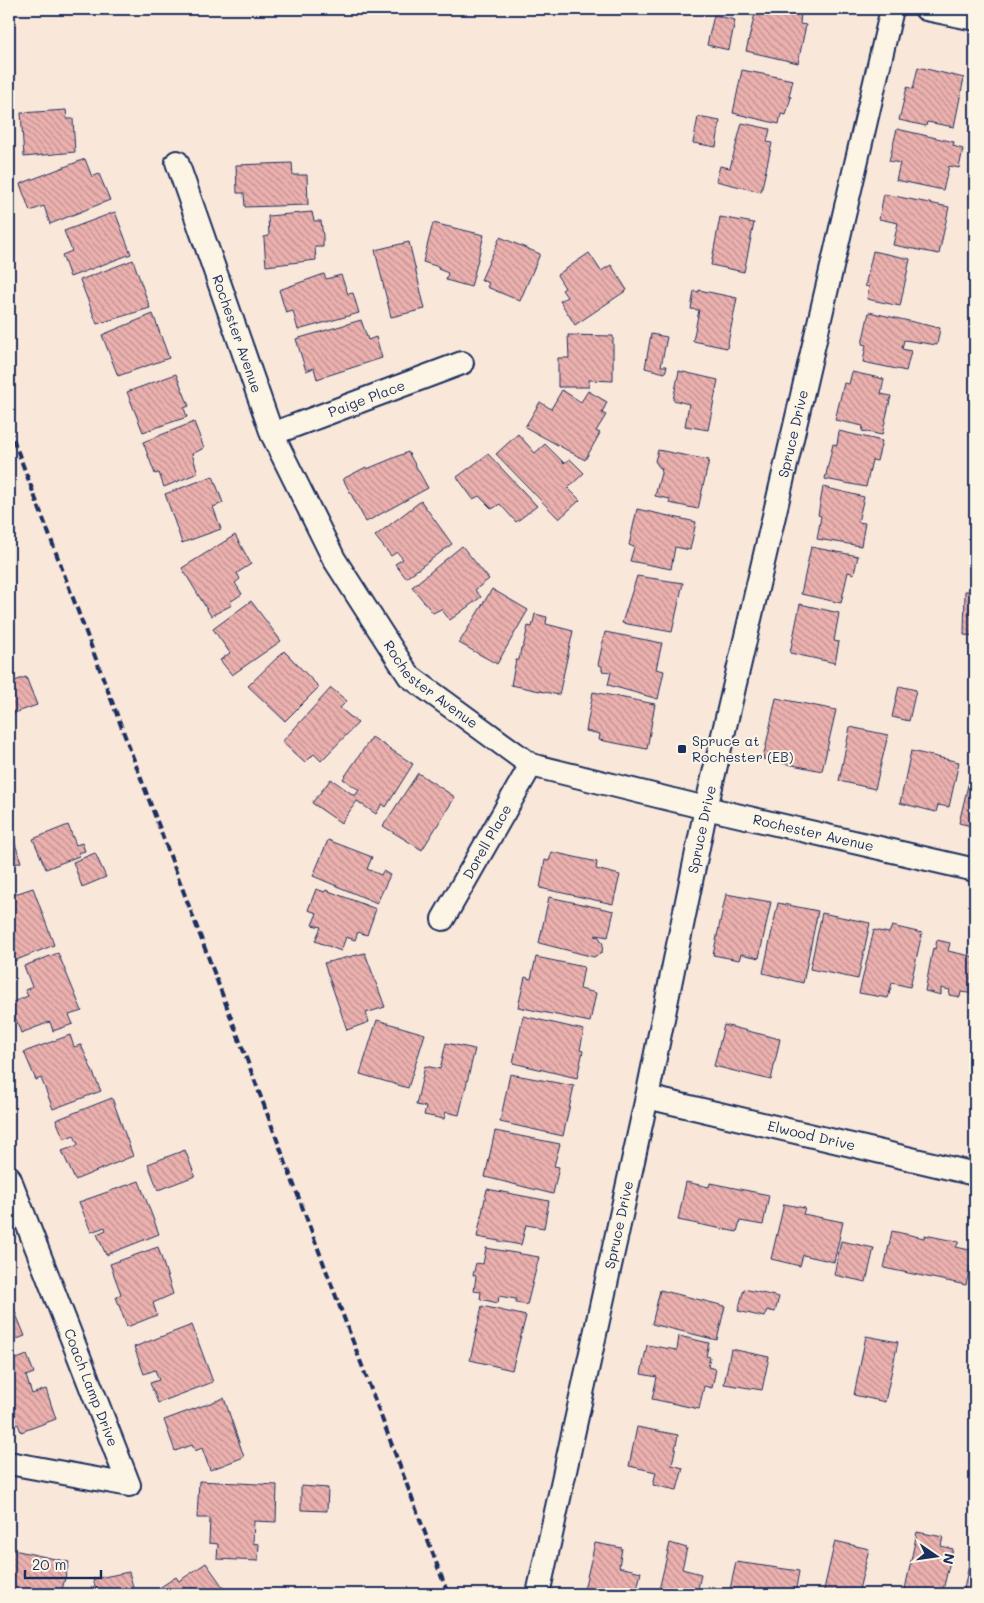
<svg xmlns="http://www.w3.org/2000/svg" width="984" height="1603" font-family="Mali,sans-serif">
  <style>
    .building { fill: url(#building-back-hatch); stroke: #1b2f5e }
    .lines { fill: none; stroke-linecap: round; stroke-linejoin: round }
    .minor-casing { stroke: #1b2f5e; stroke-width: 26 }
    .minor { stroke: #fcf5e5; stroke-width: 22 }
    .rail { stroke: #1b2f5e; stroke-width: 4; stroke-dasharray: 8 4; stroke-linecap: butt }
    .poi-dot { fill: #1b2f5e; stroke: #fcf5e5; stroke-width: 2 }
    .labels { text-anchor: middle; stroke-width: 4; stroke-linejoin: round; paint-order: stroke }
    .street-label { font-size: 14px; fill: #1b2f5e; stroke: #fcf5e5 }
    .poi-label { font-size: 14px; fill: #1b2f5e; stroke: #fcf5e5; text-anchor: start }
  </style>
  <defs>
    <pattern id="building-back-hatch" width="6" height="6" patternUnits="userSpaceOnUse" patternTransform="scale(1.25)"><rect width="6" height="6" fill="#ecb1ae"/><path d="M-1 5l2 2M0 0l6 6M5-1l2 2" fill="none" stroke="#be9091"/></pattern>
  </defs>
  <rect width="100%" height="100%" fill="#f9e7da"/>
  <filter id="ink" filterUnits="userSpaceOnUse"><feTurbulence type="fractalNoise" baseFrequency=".02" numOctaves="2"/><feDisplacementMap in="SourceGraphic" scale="10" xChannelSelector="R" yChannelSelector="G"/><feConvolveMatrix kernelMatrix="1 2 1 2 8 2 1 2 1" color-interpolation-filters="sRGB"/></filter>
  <g filter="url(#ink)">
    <g class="building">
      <polygon points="756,9 787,9 801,12 800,24 806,25 798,63 746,51"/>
      <polygon points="714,15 735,20 729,50 707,45"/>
      <polygon points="918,67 964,78 954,127 927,122 926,126 899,120 907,87 913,89"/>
      <polygon points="742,70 793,80 789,96 791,97 786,115 781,114 779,124 733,113"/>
      <polygon points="66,110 67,119 73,119 75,152 24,157 21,113"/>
      <polygon points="698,117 720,121 716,147 693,143"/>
      <polygon points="742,123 770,129 767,142 772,143 761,192 716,181 720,166 730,168"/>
      <polygon points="897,129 954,142 953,146 963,149 959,168 949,166 943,190 896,180 900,163 889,161"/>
      <polygon points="85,159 92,177 99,174 110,200 50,224 44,206 30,211 20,184"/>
      <polygon points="292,163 293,175 307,175 308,205 245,207 244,193 237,193 236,165"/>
      <polygon points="884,194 949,207 939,254 893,245 898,223 879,219"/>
      <polygon points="115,212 131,254 70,277 62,255 72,251 64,231"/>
      <polygon points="312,212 314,221 321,221 323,236 323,247 315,247 316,260 266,266 264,239 264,237 269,236 268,216"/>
      <polygon points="720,217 754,223 744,272 711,265"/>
      <polygon points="433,223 484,235 471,287 446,280 448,273 438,269 439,267 423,262"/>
      <polygon points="500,237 540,254 520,301 487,287 489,283 481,280"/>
      <polygon points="409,242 425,309 391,317 375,250"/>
      <polygon points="873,251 910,259 900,306 867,299 869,287 865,286"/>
      <polygon points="589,253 601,271 611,265 627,290 575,325 560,301 567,297 562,290 565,288 557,275"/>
      <polygon points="133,260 150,308 97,324 80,280"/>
      <polygon points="324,274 326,279 341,275 348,294 353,293 359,313 298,330 293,311 286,313 279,290"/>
      <polygon points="699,290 737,298 727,348 693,341 699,310 691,309 694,291 699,292"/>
      <polygon points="869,312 940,328 937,345 904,340 902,349 911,351 906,371 863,362 866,345 862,344"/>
      <polygon points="153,314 169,358 118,376 102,335"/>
      <polygon points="361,320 368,340 376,337 382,358 317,379 314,368 306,371 296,339"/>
      <polygon points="651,334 667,337 661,366 667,366 665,373 645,368"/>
      <polygon points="568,335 613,336 613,381 589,380 589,387 558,387 558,358 569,358"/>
      <polygon points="679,371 718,380 708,430 685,426 689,404 673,400"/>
      <polygon points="852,372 884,379 881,394 891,396 882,435 862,431 863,426 835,420 844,383 849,384"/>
      <polygon points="176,374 189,406 184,408 187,417 143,432 127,392"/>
      <polygon points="562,390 581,402 588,391 607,402 602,413 606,415 596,431 600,433 585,460 525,427 540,402 551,409"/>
      <polygon points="194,422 204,448 192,454 198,473 164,487 159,473 155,474 143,442"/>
      <polygon points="839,431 882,441 877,461 872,460 866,487 825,479 833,444 837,445"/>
      <polygon points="518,434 535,453 545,444 564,463 570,459 584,473 568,488 580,500 559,519 496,454"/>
      <polygon points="658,450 709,460 698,509 669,503 670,499 655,496 662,469 659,467 655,461"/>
      <polygon points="408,452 428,488 366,522 343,479 366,467 367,469"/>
      <polygon points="488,454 537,506 516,522 500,504 492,509 479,496 473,499 457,477"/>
      <polygon points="213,476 223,503 213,507 221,529 182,543 165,494"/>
      <polygon points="823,487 864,497 858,522 865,523 861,546 817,539 821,516 818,515"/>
      <polygon points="421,501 452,544 406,578 395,564 403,559 397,552 391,556 375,536"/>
      <polygon points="637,509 696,522 690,550 675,547 671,569 630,561 634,547 629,545"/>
      <polygon points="235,535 251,564 237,573 240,579 235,583 242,594 230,602 232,605 211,616 182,568"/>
      <polygon points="462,546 489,579 475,590 481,597 450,620 441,609 433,613 412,587"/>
      <polygon points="811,547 858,556 854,574 848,572 841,603 801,594"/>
      <polygon points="975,557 975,573 972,573"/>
      <polygon points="637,576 683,583 672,632 622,623"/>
      <polygon points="492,589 528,610 497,664 459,643"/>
      <polygon points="965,591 975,591 975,636 964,635"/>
      <polygon points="251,601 281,641 232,675 220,660 230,653 213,629"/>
      <polygon points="800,604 839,613 834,641 839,642 835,663 790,653"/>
      <polygon points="535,614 547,617 546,624 573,631 559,695 511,685 516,660 519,660 521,648 523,648 528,626 532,627"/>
      <polygon points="605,632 662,643 656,669 664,671 658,699 608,685 611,672 602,671 602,666 598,665"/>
      <polygon points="284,651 319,687 285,721 248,686"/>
      <polygon points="26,677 37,705 9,715 9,683"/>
      <polygon points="899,686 916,690 909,721 892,717"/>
      <polygon points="331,688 347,701 340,708 358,723 321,761 314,754 305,763 282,742"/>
      <polygon points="593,692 655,704 647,749 599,740 600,734 586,731"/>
      <polygon points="776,698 836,710 822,771 763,759"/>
      <polygon points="850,727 888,735 875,789 839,781"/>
      <polygon points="372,737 413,764 386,807 382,804 376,814 357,801 341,823 312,803 331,779 355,796 359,790 343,779"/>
      <polygon points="911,751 959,762 949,807 938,805 936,812 900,803"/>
      <polygon points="972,768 975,769 975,827 959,823"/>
      <polygon points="418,773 455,797 422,850 383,826"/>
      <polygon points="9,825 21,862 9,866"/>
      <polygon points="68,825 76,845 82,843 85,851 78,853 79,856 46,869 33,839"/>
      <polygon points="328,840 372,857 367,869 381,875 383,871 390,875 377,903 313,876"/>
      <polygon points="552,852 597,862 596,869 620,875 613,904 540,888 545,860 549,861"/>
      <polygon points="95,853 106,877 82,887 73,862"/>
      <polygon points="33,888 54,945 9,963 9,896"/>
      <polygon points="316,889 325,892 326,890 376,909 367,935 358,932 355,940 346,937 341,951 315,941 321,927 312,925 317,913 308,910"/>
      <polygon points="726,894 771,902 759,958 741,954 739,960 713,955"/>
      <polygon points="549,897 614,911 608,937 596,935 595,936 599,937 603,944 602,952 594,957 539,943"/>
      <polygon points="778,903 818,911 803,983 763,973"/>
      <polygon points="822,913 870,923 858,979 810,969"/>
      <polygon points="892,926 922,933 910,987 892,983 888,998 859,993 874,930 889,933"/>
      <polygon points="937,940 950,943 948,951 975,957 975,994 961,992 960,997 949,995 950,990 941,988 941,995 925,991 933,948 935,949"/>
      <polygon points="58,953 82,1011 69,1015 73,1024 53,1031 50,1022 21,1033 10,1003 28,996 25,990 32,987 24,966"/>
      <polygon points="365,953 385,1007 366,1013 369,1022 347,1030 324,963"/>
      <polygon points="536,957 584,967 580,989 596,993 590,1022 518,1007 525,977 531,979"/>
      <polygon points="523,1016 584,1030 580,1050 583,1051 577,1078 513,1063"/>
      <polygon points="377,1020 425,1034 408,1088 360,1074"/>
      <polygon points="724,1025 780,1039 771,1080 714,1066"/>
      <polygon points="70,1035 74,1047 81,1045 101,1091 53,1109 41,1078 36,1080 24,1052"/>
      <polygon points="446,1043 475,1049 459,1115 446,1112 444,1119 424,1115 426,1107 416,1105 425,1066 440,1069"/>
      <polygon points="510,1074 574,1086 563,1136 500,1122"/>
      <polygon points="112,1098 133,1156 75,1180 62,1151 78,1145 74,1135 64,1139 56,1120"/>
      <polygon points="495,1131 560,1144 554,1166 559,1167 553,1194 485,1177"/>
      <polygon points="185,1150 195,1176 158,1190 148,1164"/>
      <polygon points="139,1181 159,1234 106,1255 97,1234 106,1230 105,1227 91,1232 79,1202"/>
      <polygon points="686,1182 709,1187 710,1183 769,1195 763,1225 740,1221 737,1232 678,1220"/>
      <polygon points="487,1189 549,1201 544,1228 526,1225 521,1245 477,1237"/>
      <polygon points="784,1204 805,1208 803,1214 843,1222 834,1262 803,1255 800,1266 771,1259"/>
      <polygon points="892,1231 924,1238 925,1235 959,1242 956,1247 974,1251 966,1285 884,1268"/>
      <polygon points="841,1241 874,1248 866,1282 834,1275"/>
      <polygon points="158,1247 173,1294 153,1303 157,1315 127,1327 116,1297 121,1294 110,1264"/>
      <polygon points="486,1248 539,1257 527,1305 516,1303 516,1299 499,1296 498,1303 480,1299 481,1292 474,1291 476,1276 473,1275 476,1263 483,1264"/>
      <polygon points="744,1289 779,1297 775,1312 767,1310 764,1317 738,1311"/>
      <polygon points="660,1290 725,1306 717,1340 652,1324"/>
      <polygon points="482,1306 526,1316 512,1370 470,1360"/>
      <polygon points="13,1307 25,1336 9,1342 9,1308"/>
      <polygon points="192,1325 213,1382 158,1403 150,1383 159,1380 155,1370 144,1374 134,1347"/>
      <polygon points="679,1336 709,1343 706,1356 710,1357 708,1367 716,1369 712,1388 704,1386 699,1409 652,1399 657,1377 641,1374 647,1345 677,1350"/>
      <polygon points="866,1336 898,1342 885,1402 854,1395"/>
      <polygon points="731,1349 769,1357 762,1390 724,1384"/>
      <polygon points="27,1355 34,1373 26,1376 32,1394 46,1389 56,1419 21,1432 18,1424 9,1427 9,1362"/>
      <polygon points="224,1398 244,1457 210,1470 202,1448 195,1451 192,1445 175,1451 164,1420"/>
      <polygon points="637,1427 678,1435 672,1465 683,1468 677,1490 653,1485 656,1472 629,1466"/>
      <polygon points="199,1481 277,1485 276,1522 254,1521 253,1543 259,1544 258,1561 217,1559 218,1544 209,1543 210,1518 197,1518"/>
      <polygon points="301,1486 328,1488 327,1511 301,1510"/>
      <polygon points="917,1532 943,1537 941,1546 953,1549 942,1594 904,1594"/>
      <polygon points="835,1541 869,1549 858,1594 823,1594"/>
      <polygon points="595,1543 622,1548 619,1567 641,1572 636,1594 583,1594"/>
      <polygon points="670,1543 687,1548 682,1569 701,1574 697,1594 658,1594"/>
      <polygon points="9,1549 69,1562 61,1594 9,1594"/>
      <polygon points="972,1550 975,1550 975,1594 963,1594"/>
      <polygon points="736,1562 799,1571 795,1594 729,1594"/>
      <polygon points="206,1563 228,1594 154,1594 153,1592 176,1577 179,1581"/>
      <polygon points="129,1572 135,1594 97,1594 93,1579"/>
    </g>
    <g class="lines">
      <g class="minor-casing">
        <g id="minor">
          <polyline points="926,9 975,19"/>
          <path id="s1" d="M177 162 272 434 334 559 409 676 531 765 706 808 975 870"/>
          <path id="s2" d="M272 434 462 363"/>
          <path id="s3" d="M443 919 531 765"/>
          <path id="s4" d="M647 1097 975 1174"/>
          <path id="s5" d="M9 1177 129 1485 9 1463"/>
          <path id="s6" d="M538 1594 647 1097 706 808 892 9"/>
        </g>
      </g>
      <use href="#minor" class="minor"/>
      <polyline class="rail" points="9,428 448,1594"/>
    </g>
  </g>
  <rect class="poi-dot" x="677" y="744" width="10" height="10" rx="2.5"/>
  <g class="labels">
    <g class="street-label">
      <text dy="5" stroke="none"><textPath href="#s1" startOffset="182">Rochester Avenue</textPath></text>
      <text dy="5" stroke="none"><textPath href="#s2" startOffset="101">Paige Place</textPath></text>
      <text dy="5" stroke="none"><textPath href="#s6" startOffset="1188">Spruce Drive</textPath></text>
      <text dy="5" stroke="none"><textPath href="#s1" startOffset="588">Rochester Avenue</textPath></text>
      <text dy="5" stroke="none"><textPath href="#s6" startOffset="782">Spruce Drive</textPath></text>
      <text dy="5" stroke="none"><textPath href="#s1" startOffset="1008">Rochester Avenue</textPath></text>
      <text dy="5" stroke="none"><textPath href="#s3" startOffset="89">Dorell Place</textPath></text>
      <text dy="5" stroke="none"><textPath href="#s4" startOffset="169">Elwood Drive</textPath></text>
      <text dy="5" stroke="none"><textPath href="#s6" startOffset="378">Spruce Drive</textPath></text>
      <text dy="5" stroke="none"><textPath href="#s5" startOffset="226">Coach Lamp Drive</textPath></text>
    </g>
    <g class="poi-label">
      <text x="692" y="746">Spruce at<tspan x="692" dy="16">Rochester (EB)</tspan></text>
    </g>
  </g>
  <rect width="984" height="1603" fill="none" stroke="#fcf5e5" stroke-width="30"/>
  <rect x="15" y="15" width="954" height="1573" fill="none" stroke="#1b2f5e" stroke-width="2" filter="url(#ink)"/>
  <g transform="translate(936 1556) rotate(103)" stroke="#fcf5e5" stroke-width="4" paint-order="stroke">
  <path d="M0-4L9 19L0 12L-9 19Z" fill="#1b2f5e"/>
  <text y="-8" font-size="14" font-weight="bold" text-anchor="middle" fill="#1b2f5e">N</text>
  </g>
  <path d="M25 1570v8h76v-8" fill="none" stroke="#1b2f5e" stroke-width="2.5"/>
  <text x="32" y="1570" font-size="15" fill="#1b2f5e" stroke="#fcf5e5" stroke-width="4" paint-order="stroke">20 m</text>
</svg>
